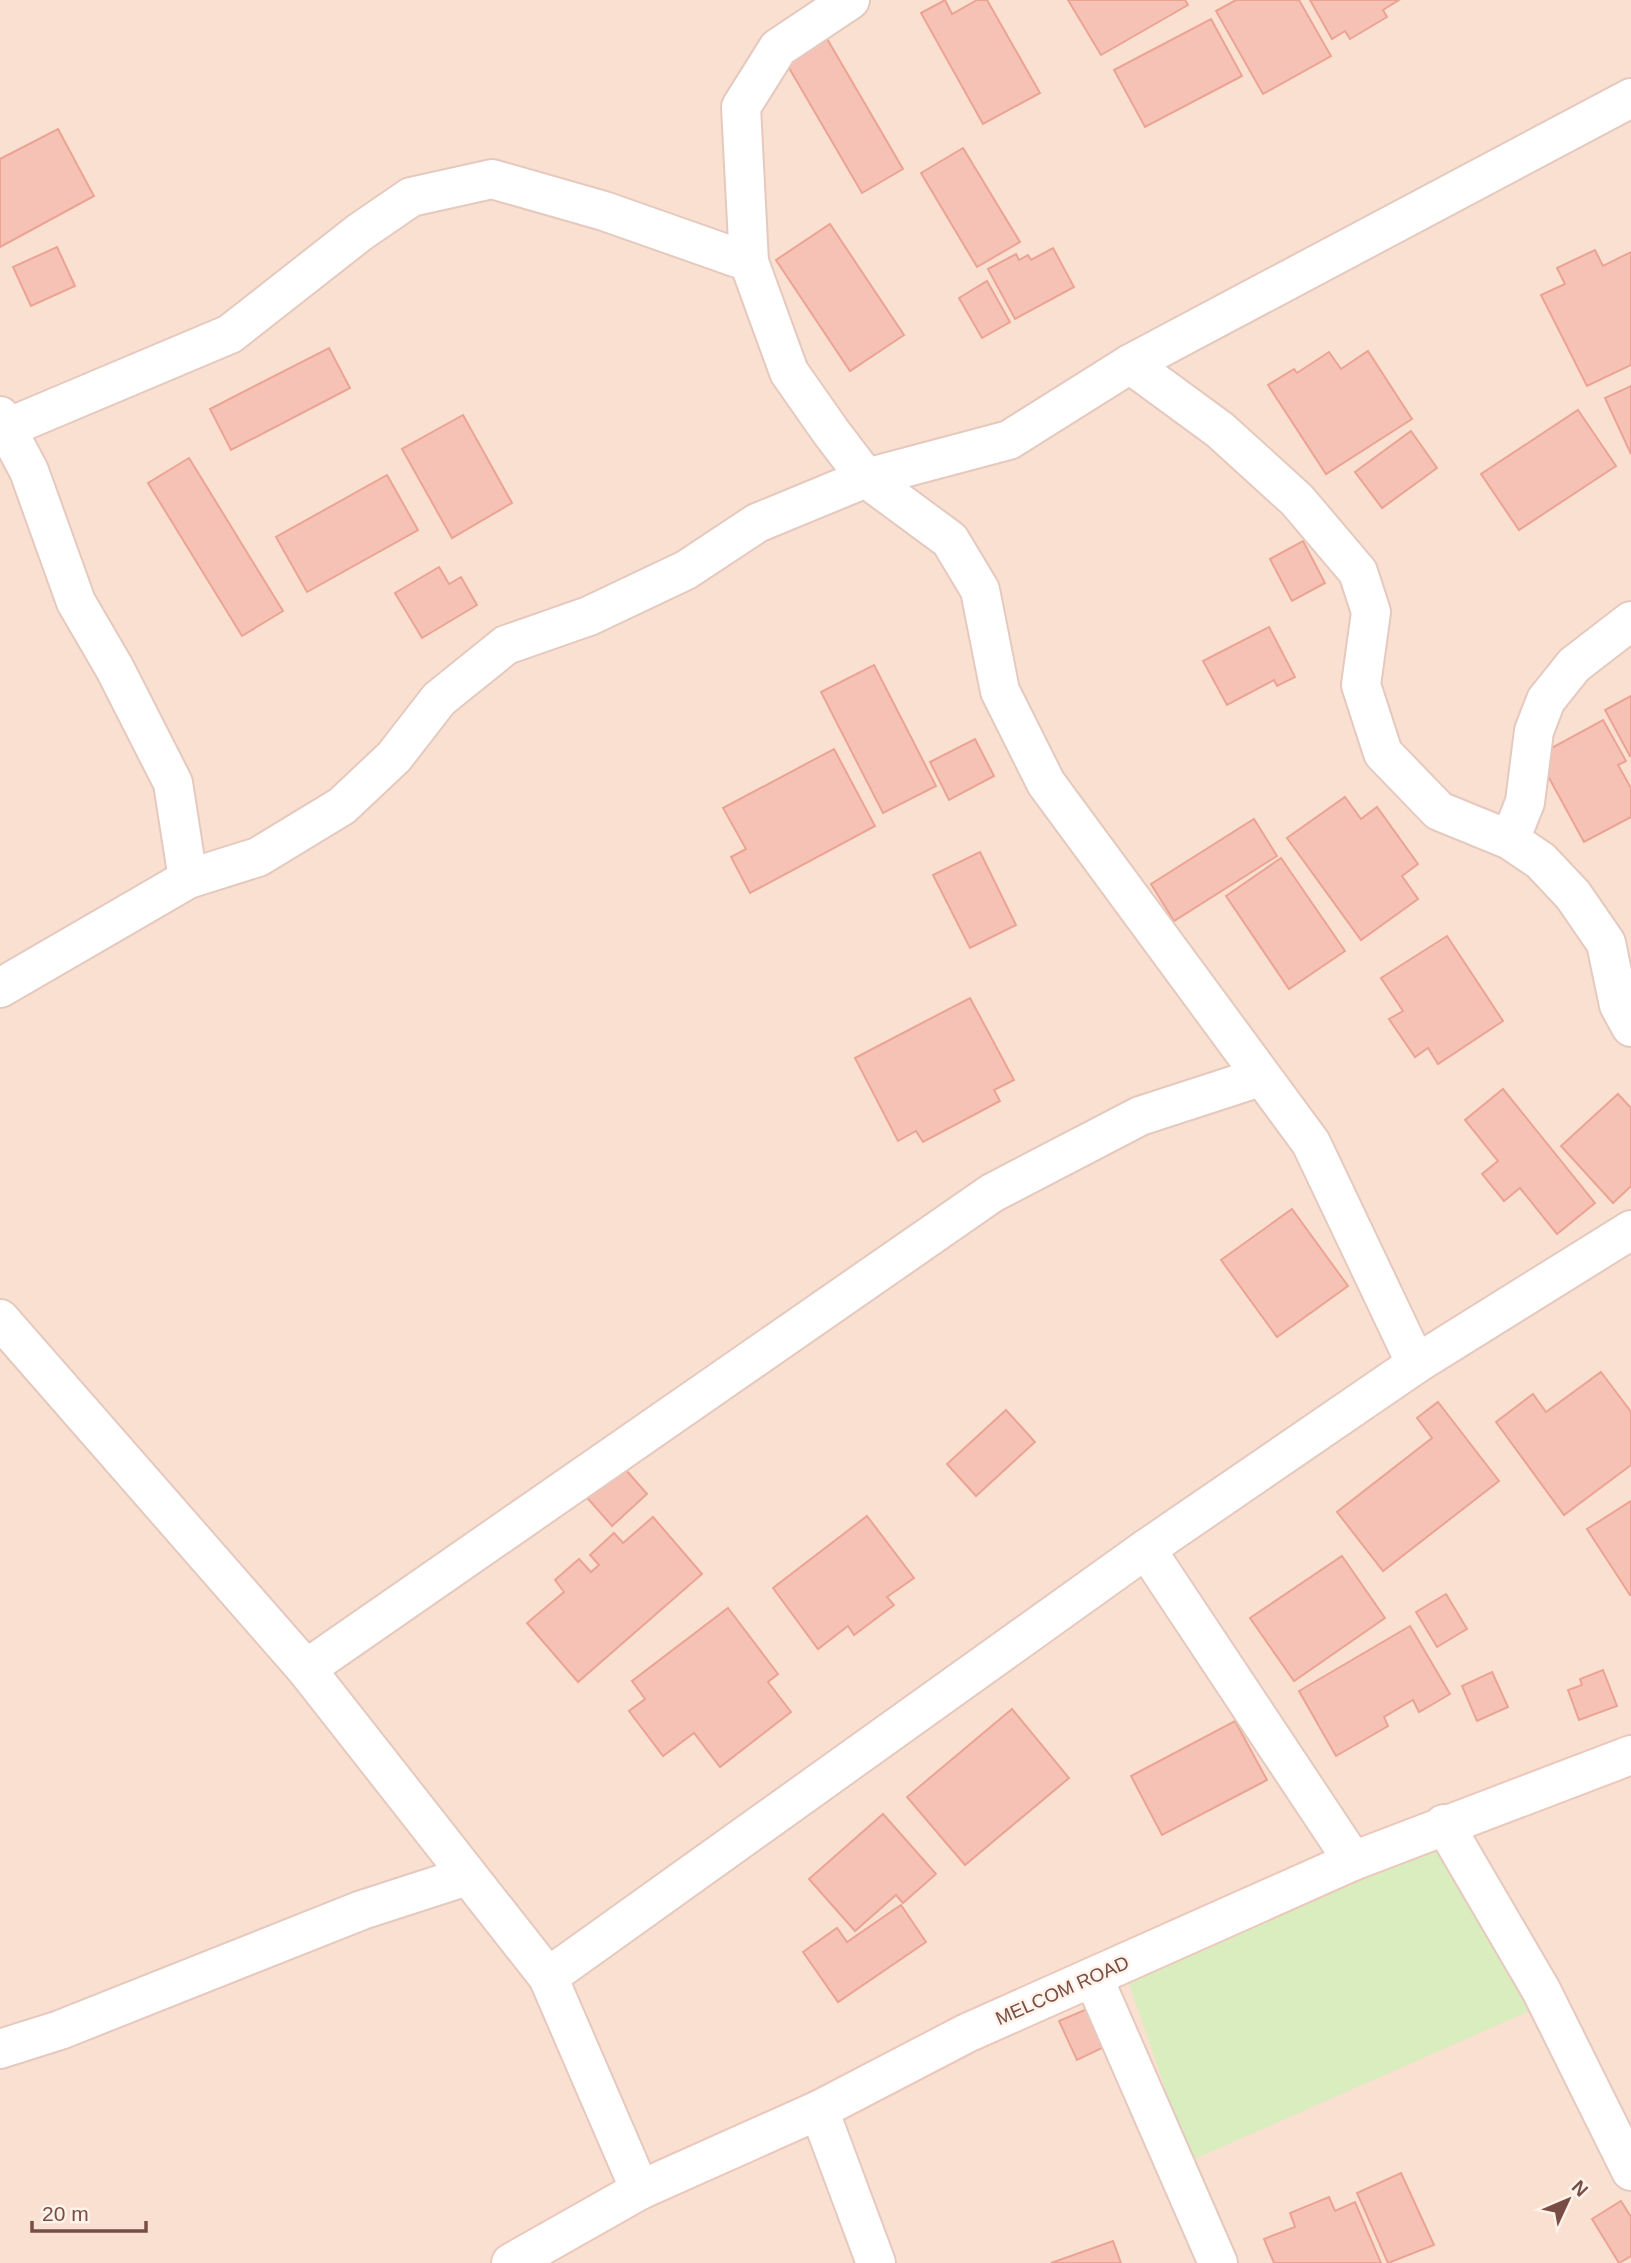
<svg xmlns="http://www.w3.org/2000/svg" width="1631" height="2263" font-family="Helvetica,sans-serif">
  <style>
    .residential { fill: #f9e0d1 }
    .green { fill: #daedbe }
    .building { fill: #f6c2b5; stroke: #eba494; stroke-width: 2 }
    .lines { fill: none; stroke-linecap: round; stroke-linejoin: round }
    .street-casing { stroke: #e5c9be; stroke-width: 42 }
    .secondary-casing { stroke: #ebc8bb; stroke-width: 42 }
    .street { stroke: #fff; stroke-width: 38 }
    .secondary { stroke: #fff; stroke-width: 38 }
    .labels { text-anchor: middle; stroke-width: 5; stroke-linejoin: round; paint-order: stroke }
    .street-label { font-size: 19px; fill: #784d45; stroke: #fff2e9 }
  </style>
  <rect width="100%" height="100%" fill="#feede0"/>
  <rect class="residential" x="0" y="0" width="1631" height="2263"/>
  <polygon class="green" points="1441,1833 1543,2005 1190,2161 1124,1969"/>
  <g class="building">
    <polygon points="945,0 952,14 977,0 987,0 1040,93 983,124 921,13"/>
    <polygon points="1068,0 1185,0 1188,5 1101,55"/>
    <polygon points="1236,0 1299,0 1331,56 1263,94 1216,11"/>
    <polygon points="1310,0 1399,0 1383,10 1387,17 1350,39 1345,31 1332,39"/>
    <polygon points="1211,19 1242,76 1145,127 1114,70"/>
    <polygon points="826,37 903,169 862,193 785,61"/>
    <polygon points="58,129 94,196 0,247 0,159"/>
    <polygon points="963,148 1020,242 977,267 921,173"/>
    <polygon points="830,224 904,335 850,371 776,260"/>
    <polygon points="57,247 75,286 31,306 13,267"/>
    <polygon points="1053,248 1074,287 1015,319 988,269 1016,254 1019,260 1028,255 1031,260"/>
    <polygon points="1595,250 1603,266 1631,252 1631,365 1587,386 1541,295 1565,284 1557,268"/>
    <polygon points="987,281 1010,322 982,338 959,298"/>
    <polygon points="329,348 350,388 231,450 210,409"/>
    <polygon points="1368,351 1412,419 1326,474 1268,385 1294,369 1297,373 1329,352 1341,369"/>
    <polygon points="1631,386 1631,454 1605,398"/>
    <polygon points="1578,410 1616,466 1519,530 1481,474"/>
    <polygon points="463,415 512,503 452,538 402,449"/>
    <polygon points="1411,431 1437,468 1382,508 1355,472"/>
    <polygon points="189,458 283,611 242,636 148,483"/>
    <polygon points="387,475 418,530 307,592 276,537"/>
    <polygon points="1303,541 1325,583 1292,601 1270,559"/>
    <polygon points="439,567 449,584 461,577 477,605 422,638 395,593"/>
    <polygon points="1269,627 1295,677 1277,686 1274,680 1227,705 1203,661"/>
    <polygon points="874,665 936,786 883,813 821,692"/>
    <polygon points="1631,696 1631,755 1630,756 1605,710"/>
    <polygon points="1603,720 1626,761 1618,765 1631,788 1631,817 1584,842 1537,756"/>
    <polygon points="975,739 994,776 949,800 930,762"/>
    <polygon points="834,749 875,826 750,893 731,857 746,849 723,808"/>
    <polygon points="1345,797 1361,819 1377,807 1418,864 1402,876 1418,899 1361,940 1287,838"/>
    <polygon points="1254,819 1277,856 1174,921 1151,884"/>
    <polygon points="980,852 1016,925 970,948 933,875"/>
    <polygon points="1281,858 1345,951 1289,989 1226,896"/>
    <polygon points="1447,936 1503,1021 1438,1064 1428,1048 1415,1057 1389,1019 1403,1011 1381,978"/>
    <polygon points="970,998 1014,1080 994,1090 1000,1101 923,1142 916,1131 898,1141 855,1058"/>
    <polygon points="1503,1089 1595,1203 1557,1234 1520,1188 1504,1201 1482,1174 1498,1161 1465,1120"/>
    <polygon points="1618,1094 1631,1108 1631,1186 1613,1203 1561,1146"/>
    <polygon points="1292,1209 1348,1286 1277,1337 1221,1260"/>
    <polygon points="1601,1372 1631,1412 1631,1465 1564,1515 1496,1422 1533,1394 1546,1412"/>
    <polygon points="1438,1402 1499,1481 1383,1571 1337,1512 1432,1438 1417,1418"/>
    <polygon points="1006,1410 1035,1442 976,1496 947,1464"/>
    <polygon points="619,1462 647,1494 612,1526 583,1493"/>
    <polygon points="1631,1501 1631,1594 1630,1595 1587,1529"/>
    <polygon points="867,1516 914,1578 887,1597 894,1605 854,1635 848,1626 818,1649 773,1588"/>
    <polygon points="653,1517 702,1574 578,1682 527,1623 564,1592 555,1580 579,1559 591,1572 599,1565 590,1555 614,1533 623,1543"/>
    <polygon points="1342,1556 1385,1618 1294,1681 1250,1618"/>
    <polygon points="1446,1594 1467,1629 1437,1647 1416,1612"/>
    <polygon points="728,1608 778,1674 768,1682 791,1712 720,1767 694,1733 663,1756 629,1711 645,1699 632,1681"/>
    <polygon points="1410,1626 1450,1694 1419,1712 1413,1700 1384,1717 1388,1726 1336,1756 1299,1691"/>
    <polygon points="1603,1670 1617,1706 1579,1720 1568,1690 1582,1685 1580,1679"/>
    <polygon points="1492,1672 1508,1707 1477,1721 1462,1686"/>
    <polygon points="1012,1709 1069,1778 965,1865 907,1797"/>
    <polygon points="1235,1721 1267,1780 1162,1835 1131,1776"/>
    <polygon points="883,1814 936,1874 903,1903 896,1895 855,1931 809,1879"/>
    <polygon points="901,1905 926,1942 838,2002 803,1952 837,1928 847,1942"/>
    <polygon points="1087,2009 1104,2047 1077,2060 1059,2021"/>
    <polygon points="1401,2173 1434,2245 1388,2263 1357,2193"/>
    <polygon points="1329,2197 1335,2211 1355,2202 1381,2263 1274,2263 1264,2239 1295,2227 1290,2213"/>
    <polygon points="1621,2201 1631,2217 1631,2256 1619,2263 1592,2219"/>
    <polygon points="1113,2241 1121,2263 1051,2263"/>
  </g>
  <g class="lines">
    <g class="street-casing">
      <g id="street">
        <polyline points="749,262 741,107 778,48 850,0"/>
        <polyline points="1130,364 1220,430 1297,500 1358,572 1371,612 1361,685 1383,753 1439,811 1510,840 1541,861 1573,895 1606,943 1619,1005 1631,1027"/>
        <polyline points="0,416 29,471 76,602 115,669 173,783 188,879"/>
        <polyline points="7,428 230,334 360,232 411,197 492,179 604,211 749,262 789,372 831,432 866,478 950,540 980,590 1000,691 1046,783 1311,1143 1416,1364"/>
        <polyline points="1510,840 1525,802 1534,731 1546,700 1574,665 1631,621"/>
        <polyline points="0,988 188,879 258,857 342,806 394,757 439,699 506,645 589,616 686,570 757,523 866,478 1009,440 1130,364 1631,98"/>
        <polyline points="0,1319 306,1669 548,1977 640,2190"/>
        <polyline points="1146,1549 1353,1861"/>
        <polyline points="306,1669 992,1193 1140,1116 1260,1077"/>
        <polyline points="1444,1824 1541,1990 1631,2171"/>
        <polyline points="548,1977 1146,1549 1416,1364 1631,1230"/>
        <polyline points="1093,1977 1218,2263"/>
        <polyline points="0,2049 60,2030 362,1910 467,1876"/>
        <polyline points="819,2110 876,2263"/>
      </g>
    </g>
    <g class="secondary-casing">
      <polyline id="secondary" points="511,2263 640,2190 819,2110 967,2033 1353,1861 1631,1755"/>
    </g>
    <use href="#street" class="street"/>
    <use href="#secondary" class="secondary"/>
  </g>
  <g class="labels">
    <g class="street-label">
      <text transform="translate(1062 1990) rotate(-24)" y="7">MELCOM ROAD</text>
    </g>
  </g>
  <g transform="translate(1568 2200) rotate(46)" stroke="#fff2e9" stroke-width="5" paint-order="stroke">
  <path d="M0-5L12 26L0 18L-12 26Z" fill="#784d45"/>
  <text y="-10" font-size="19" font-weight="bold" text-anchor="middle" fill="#784d45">N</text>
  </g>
  <path d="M32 2221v10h114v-10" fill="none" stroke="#784d45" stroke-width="3.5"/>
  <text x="42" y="2221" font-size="21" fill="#784d45" stroke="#fff2e9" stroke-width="5" paint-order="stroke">20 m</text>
</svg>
